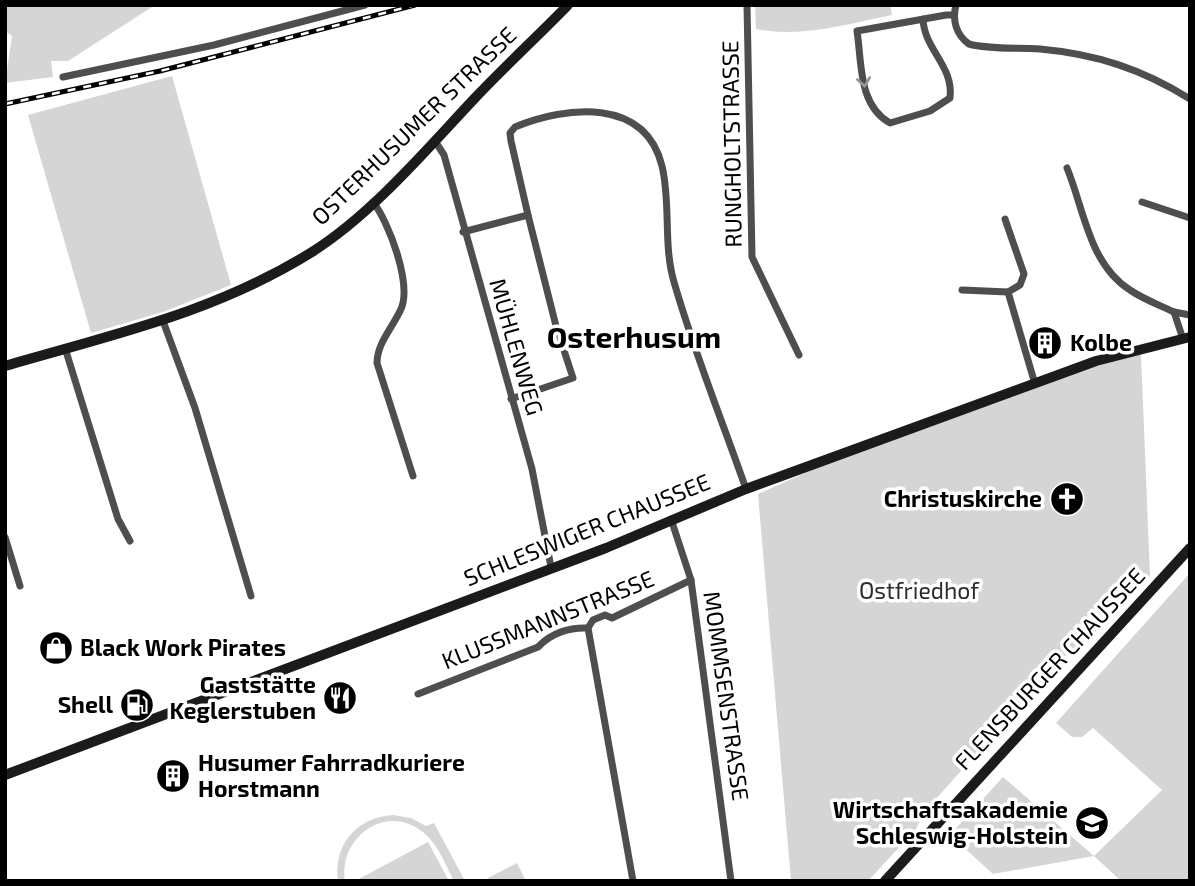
<svg xmlns="http://www.w3.org/2000/svg" width="1195" height="886" font-family="'Exo 2',sans-serif">
  <style>
    .green { fill: #d5d5d5 }
    .lines { fill: none; stroke-linecap: round; stroke-linejoin: round }
    .street { stroke: #4e4e4e; stroke-width: 7 }
    .secondary { stroke: #1b1b1b; stroke-width: 10 }
    .rail-casing { stroke: #000; stroke-width: 5 }
    .rail { stroke: #fff; stroke-width: 2.5; stroke-dasharray: 8; stroke-linecap: butt }
    .oneway { stroke: #959595 }
    .labels { text-anchor: middle; stroke-width: 7; stroke-linejoin: round; paint-order: stroke }
    .street-label { font-size: 23px; fill: #000; stroke: #fff }
    .poi-label { font-size: 23px; font-weight: bold; fill: #000; stroke: #fff; text-anchor: end }
    .park-label { font-size: 23px; fill: #2c2c2c; stroke: #fff }
    .district-label { font-size: 30px; font-weight: bold; fill: #000; stroke: #fff }
  </style>
  <rect width="100%" height="100%" fill="#fff"/>
  <g class="green">
    <polygon points="5,5 155,5 68,61 51,61 53,77 5,83 12,36 5,31"/>
    <path d="M755 5H890L892 15C847 24 802 38 756 29Z"/>
    <polygon points="172,76 231,285 163,312 91,333 28,115"/>
    <polygon points="1141,354 1150,576 1085,642 1067,654 923,813 916,829 868,881 791,881 758,494 825,464 1094,365"/>
    <polygon points="1190,573 1190,881 1121,881 1094,856 993,874 950,835 1003,777 1094,856 1162,790 1093,728 1082,737 1072,737 1056,723"/>
    <path d="M393 815 411 818 426 826 434 823 465 881H454C445 864 437 841 420 830 384 804 338 839 345 881H338C333 845 357 817 393 815Z"/>
    <polygon points="428,842 449,881 355,881"/>
    <polygon points="517,863 526,881 490,881 488,878"/>
  </g>
  <g class="lines">
    <g class="street">
      <polyline points="747,5 752,257 799,355"/>
      <path d="M956 5C952 20 956 35 969 44 991 50 1018 47 1040 49 1096 54 1142 69 1190 99"/>
      <path d="M923 19C924 49 954 66 950 98L930 111 890 123C858 105 862 63 857 31L946 15H953"/>
      <polyline points="63,77 214,45 365,5"/>
      <polyline points="435,141 444,155 532,469 551,567"/>
      <path d="M1067 168C1084 209 1089 264 1130 290 1143 299 1159 305 1174 312L1183 339"/>
      <path d="M373 202C389 222 412 284 401 309 393 327 377 343 377 363L413 476"/>
      <polyline points="1142,202 1190,218"/>
      <path d="M528 215 511 141 510 133 515 127C566 106 645 97 662 166 671 203 663 245 674 282 694 352 722 420 746 489"/>
      <polyline points="1005,219 1024,274 1020,285 1008,292 1035,384"/>
      <polyline points="463,232 528,215 556,326 573,378 511,399"/>
      <polyline points="962,290 1008,292"/>
      <polyline points="1174,312 1190,315"/>
      <polyline points="163,321 195,408 251,596"/>
      <polyline points="65,348 118,519 130,541"/>
      <polyline points="671,519 691,580 731,881"/>
      <polyline points="5,537 20,586"/>
      <polyline points="588,628 633,881"/>
      <path d="M418 694 538 647C551 633 570 627 588 628L593 620 605 615 612 618 691 580"/>
    </g>
    <g class="secondary">
      <path d="M5 366C114 334 214 313 312 252 372 214 426 150 474 99 504 67 537 37 568 5"/>
      <polyline points="5,775 606,548 746,489 1096,361 1190,337"/>
      <polyline points="885,881 1190,548"/>
    </g>
    <g class="rail-casing">
      <polyline id="rail" points="5,104 160,71 415,5"/>
    </g>
    <use href="#rail" class="rail"/>
  </g>
  <defs><path id="oneway-chevron" d="M-2-3.5L2.5 0L-2 3.5" fill="none" stroke-width="1.6" stroke-linecap="round" stroke-linejoin="round" transform="scale(1.75)"/></defs>
  <use class="oneway" href="#oneway-chevron" transform="translate(864 82) rotate(82)"/>
  <defs>
    <g id="building-disc" transform="scale(1.75)"><circle r="9.5" fill="#000" stroke="#fff"/><path d="M-4-6H4V6H1V3H-1V6H-4ZM-2.5-4.3h1.7v1.8h-1.7ZM.8-4.3h1.7v1.8H.8ZM-2.5-1h1.7V.8h-1.7ZM.8-1h1.7V.8H.8Z" fill="#fff"/></g>
    <g id="church-disc" transform="scale(1.75)"><circle r="9.5" fill="#000" stroke="#fff"/><path d="M-1.2-6h2.4v3.5h3.3v2.4h-3.3V6h-2.4V-.1h-3.3v-2.4h3.3Z" fill="#fff"/></g>
    <g id="shop-disc" transform="scale(1.75)"><circle r="9.5" fill="#000" stroke="#fff"/><path d="M-5-2.5h2.3a2.7 3.5 0 0 1 5.4 0H5L5.5 6h-11ZM-1.5-2.5h3a1.5 2.3 0 0 0-3 0Z" fill="#fff"/></g>
    <g id="restaurant-disc" transform="scale(1.75)"><circle r="9.5" fill="#000" stroke="#fff"/><path d="M-5-6h1v4h1v-4h1v4h1v-4h1v5L-1.5 .5V6h-2V.5L-5-1ZM5-6V6H3V1.5H1.5Q1.5-4 5-6Z" fill="#fff"/></g>
    <g id="fuel-disc" transform="scale(1.75)"><circle r="9.5" fill="#000" stroke="#fff"/><path d="M-5.5-6h7V0h2V4h1.3V-2.5L3-4.5l.8-.8L6-3V5H2.5V1h-1V6h-7ZM-4.2-4.7v3.2H.2V-4.7Z" fill="#fff"/></g>
    <g id="school-disc" transform="scale(1.75)"><circle r="9.5" fill="#000" stroke="#fff"/><path d="M0-5L7-2L0 1L-7-2ZM-4 1L0 2.5L4 1V4Q0 6-4 4Z" fill="#fff"/></g>
  </defs>
  <g fill-rule="evenodd">
    <use href="#building-disc" x="1045" y="343"/>
    <use href="#church-disc" x="1067" y="499"/>
    <use href="#shop-disc" x="56" y="648"/>
    <use href="#restaurant-disc" x="340" y="698"/>
    <use href="#fuel-disc" x="137" y="705"/>
    <use href="#building-disc" x="173" y="776"/>
    <use href="#school-disc" x="1092" y="823"/>
  </g>
  <g class="labels">
    <g class="street-label">
      <text transform="translate(414 126) rotate(-44)" y="8">OSTERHUSUMER STRASSE</text>
      <text transform="translate(732 144) rotate(-91)" y="8">RUNGHOLTSTRASSE</text>
      <text transform="translate(516 347) rotate(74)" y="8">MÜHLENWEG</text>
      <text transform="translate(587 530) rotate(-22)" y="8">SCHLESWIGER CHAUSSEE</text>
      <text transform="translate(548 620) rotate(-22)" y="8">KLUSSMANNSTRASSE</text>
      <text transform="translate(1050 669) rotate(-47)" y="8">FLENSBURGER CHAUSSEE</text>
      <text transform="translate(726 696) rotate(82)" y="8">MOMMSENSTRASSE</text>
    </g>
    <g class="poi-label">
      <text x="1070" y="351" text-anchor="start">Kolbe</text>
      <text x="1042" y="507">Christuskirche</text>
      <text x="80" y="656" text-anchor="start">Black Work Pirates</text>
      <text x="316" y="693">Gaststätte<tspan x="316" dy="26">Keglerstuben</tspan></text>
      <text x="113" y="713">Shell</text>
      <text x="198" y="771" text-anchor="start">Husumer Fahrradkuriere<tspan x="198" dy="26">Horstmann</tspan></text>
      <text x="1068" y="818">Wirtschaftsakademie<tspan x="1068" dy="26">Schleswig-Holstein</tspan></text>
    </g>
    <g class="park-label">
      <text x="919" y="599">Ostfriedhof</text>
    </g>
    <g class="district-label">
      <text x="634" y="348">Osterhusum</text>
    </g>
  </g>
  <rect width="1195" height="886" fill="none" stroke="#000000" stroke-width="14"/>
</svg>
